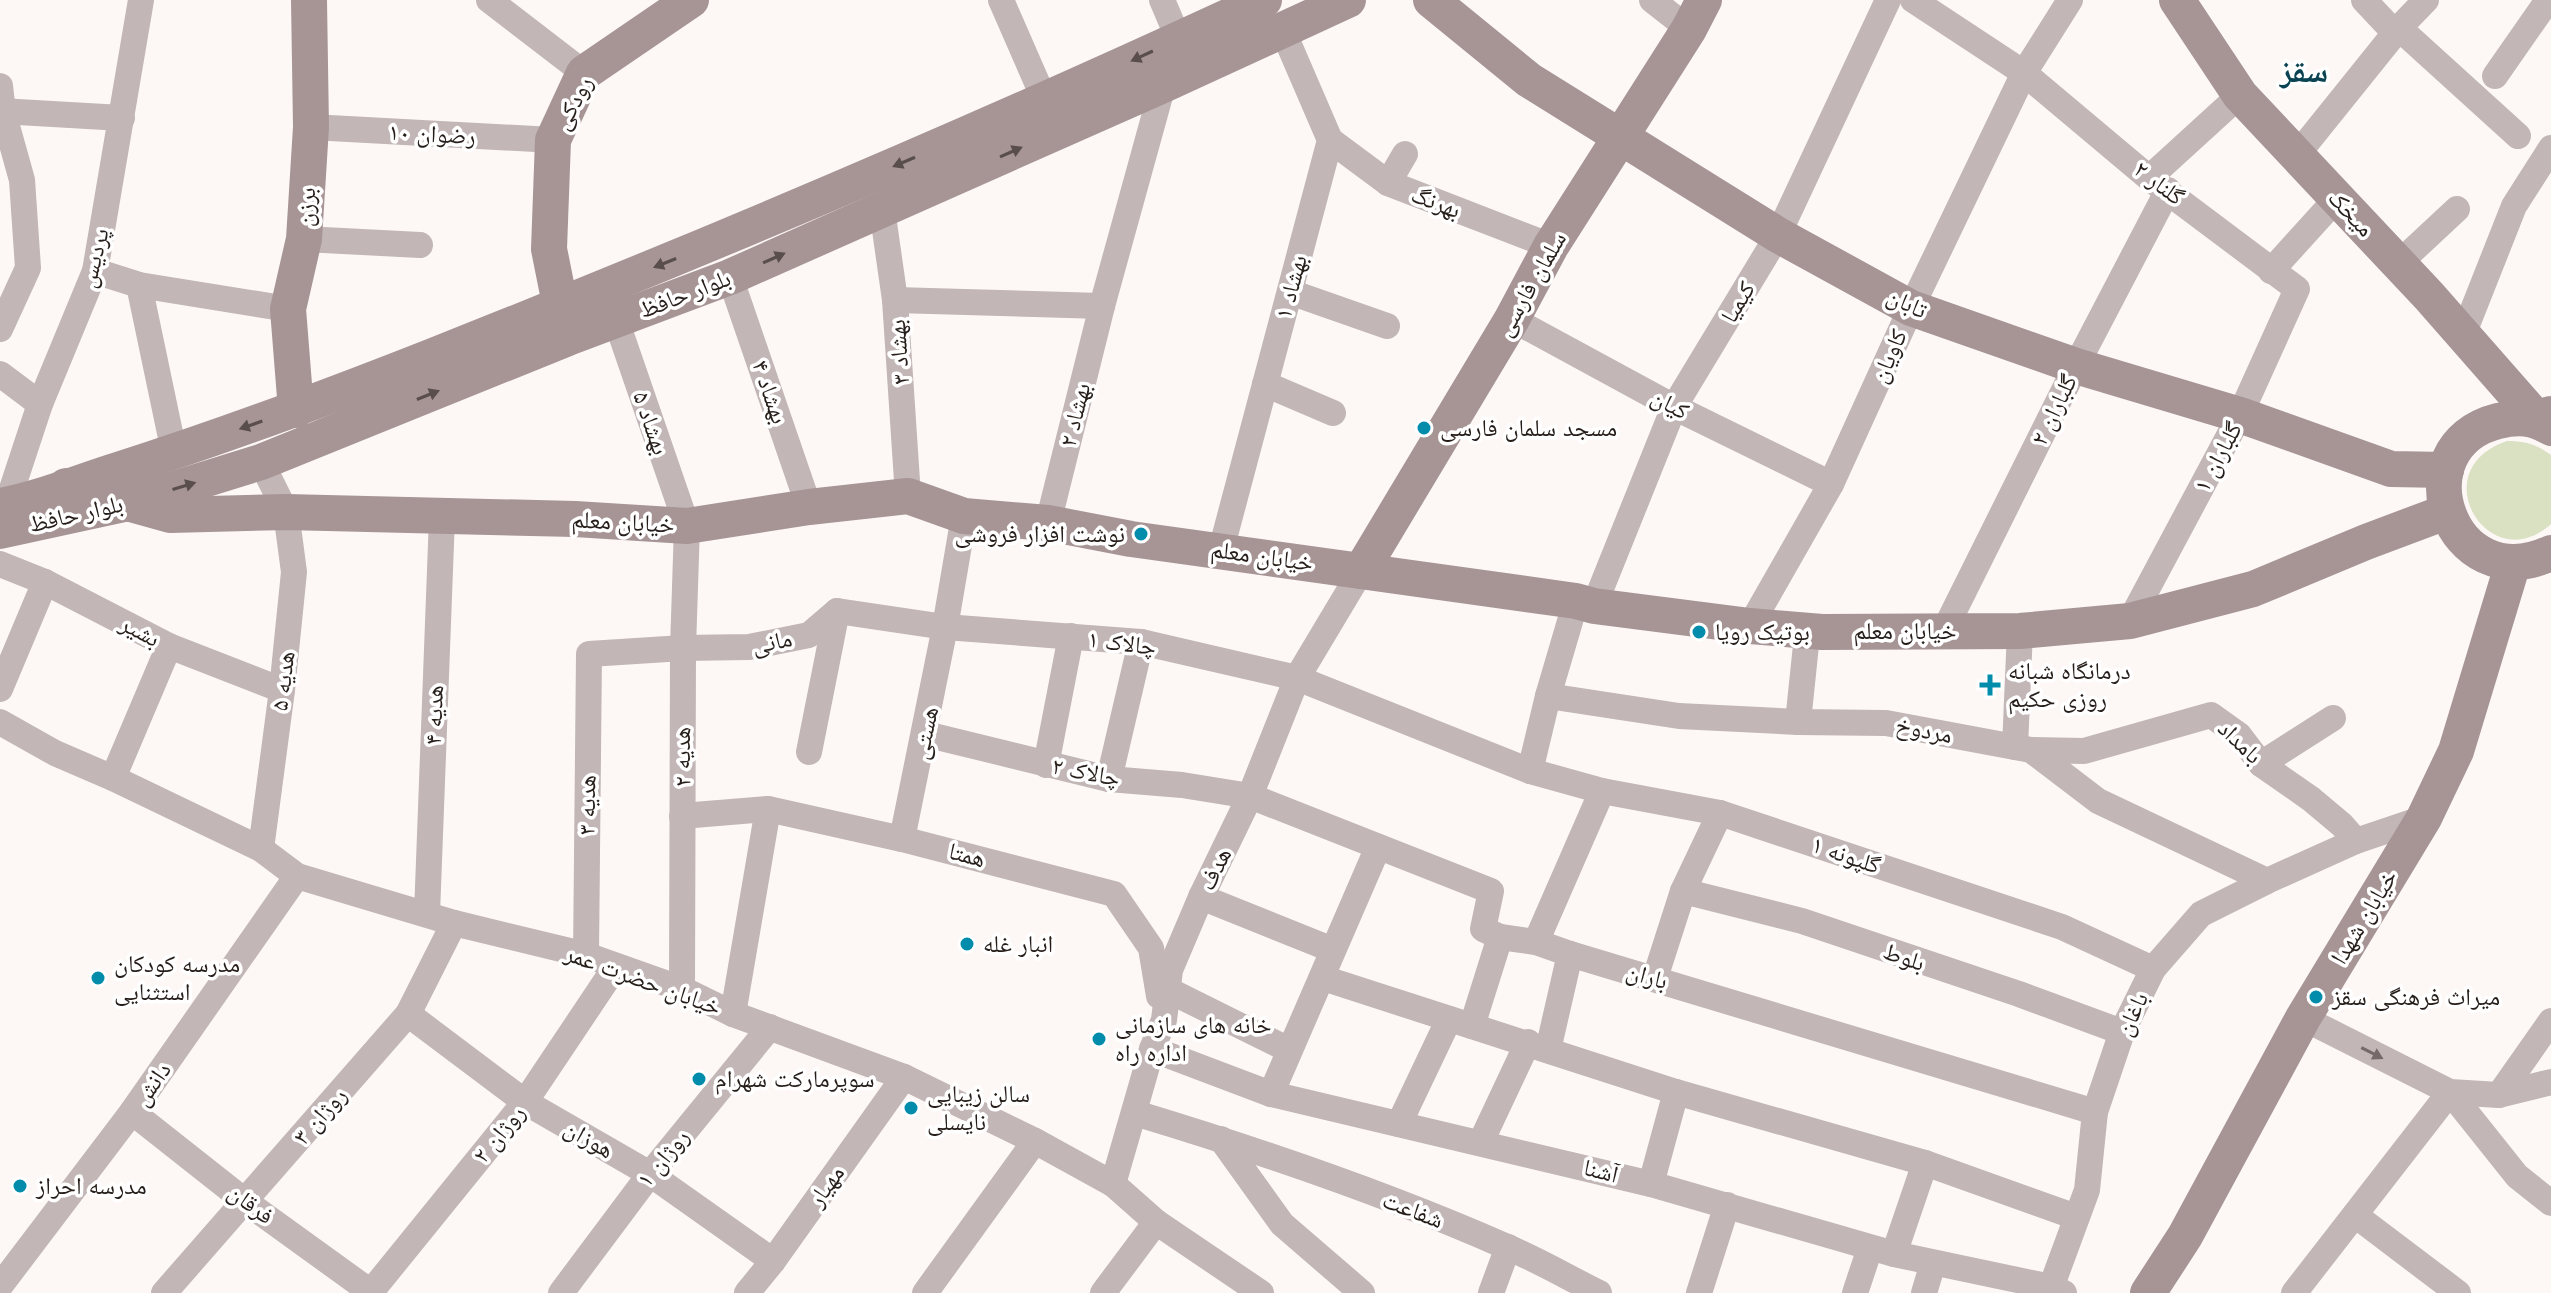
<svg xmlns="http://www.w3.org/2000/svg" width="2551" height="1293" font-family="Inter,'Noto Naskh Arabic',sans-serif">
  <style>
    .green { fill: #dae0c2 }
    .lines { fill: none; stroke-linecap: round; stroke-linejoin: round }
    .street { stroke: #c2b6b7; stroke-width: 26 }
    .secondary { stroke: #a79596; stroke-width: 36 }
    .oneway { fill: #5a4e4c }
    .oneway2 { fill: #746a68 }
    .poi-dot { fill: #018cab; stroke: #fff; stroke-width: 3 }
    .labels { text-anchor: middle; stroke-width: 7; stroke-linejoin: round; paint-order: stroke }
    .street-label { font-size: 24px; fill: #261e1a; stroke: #fff }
    .poi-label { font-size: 24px; fill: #261e1a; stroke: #fff; text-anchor: start }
    .district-label { font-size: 32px; font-weight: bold; fill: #0a4351; stroke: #fff }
  </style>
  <rect width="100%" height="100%" fill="#fdf8f6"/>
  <path class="green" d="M2507 441C2525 441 2536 444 2551 455V524C2490 580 2421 470 2507 441Z"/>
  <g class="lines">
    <g class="street">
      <polyline points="489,0 584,73"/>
      <polyline points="1001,0 1045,101"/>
      <polyline points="1162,0 1179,40"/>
      <polyline points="1652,0 1689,29"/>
      <polyline points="1913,0 2024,73 2149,178 2297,289 2240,415 2130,621"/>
      <polyline points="2364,0 2395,33"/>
      <polyline points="2399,28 2518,136"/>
      <polyline points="2495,76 2548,0"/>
      <polyline points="0,86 3,112 22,180 28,268 0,329"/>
      <polyline points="0,111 122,118"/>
      <polyline points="311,127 553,140"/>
      <polyline points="1330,140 1388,183 1551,246"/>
      <polyline points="2296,156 2399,28 2426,0"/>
      <polyline points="2149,178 2240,95"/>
      <polyline points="1388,183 1405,154"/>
      <polyline points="882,209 895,300 908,496"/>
      <polyline points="304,239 420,245"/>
      <polyline points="2398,264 2457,209"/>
      <polyline points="95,271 139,285 288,309"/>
      <polyline points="2271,271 2338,197"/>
      <polyline points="730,277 809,507"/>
      <polyline points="139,285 174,452"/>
      <polyline points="1290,292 1387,326"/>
      <polyline points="895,300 1102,306"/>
      <polyline points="1512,319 1674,407 1831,484"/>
      <polyline points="616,320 687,526 683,648 682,989"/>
      <polyline points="2463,335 2514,206 2551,148"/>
      <polyline points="0,374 40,404"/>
      <polyline points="1265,384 1333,413"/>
      <polyline points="7,504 40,404 95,271 141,0"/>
      <polyline points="1048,523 1102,306 1163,85"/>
      <polyline points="1221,550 1330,140 1283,31"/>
      <polyline points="0,564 45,582 169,646 282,690"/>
      <polyline points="1594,606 1674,407 1778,235 1888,0"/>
      <polyline points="1750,626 1831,484 1911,308 2024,73 2070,0"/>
      <polyline points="1944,631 2076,366 2168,190"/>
      <polyline points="0,689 45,582"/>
      <polyline points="1548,696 1679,716 1798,722 1886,723 2031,750 2098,801 2267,881"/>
      <polyline points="0,722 55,753 113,778 261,849 297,876 454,923 586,955 682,989 733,1014 904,1077 1035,1141 1113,1184 1156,1222 1261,1293"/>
      <polyline points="1798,722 1806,645"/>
      <polyline points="925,734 1109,779 1182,785 1250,796 1491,891 1483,929 1500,937 1536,942 1570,954 2095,1112"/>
      <polyline points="2015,747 2020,631"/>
      <polyline points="2031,750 2084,751 2211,715 2239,735 2261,764 2311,799 2342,825 2356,841 2424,818"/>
      <polyline points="809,752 837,611"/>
      <polyline points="2261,764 2333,718"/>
      <polyline points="1046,765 1071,636"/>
      <polyline points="1530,771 1548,696 1576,601"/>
      <polyline points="113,778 169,646"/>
      <polyline points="1109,779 1141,642"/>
      <polyline points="682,816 768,809 902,839 1114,894 1151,948 1159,996"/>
      <polyline points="902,839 945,627 964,516"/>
      <polyline points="261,849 282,690 294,572 286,512 261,462"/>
      <polyline points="1683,891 1802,921 2019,994 2122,1032"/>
      <polyline points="1201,897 1333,950"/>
      <polyline points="427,914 442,517"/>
      <polyline points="1536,942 1602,791"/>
      <polyline points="586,955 589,654 683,648 749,647 809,635 837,611 945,627 1141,642 1297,678 1530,771 1602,791 1720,813 2062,927 2153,969"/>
      <polyline points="1323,978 1676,1092 1925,1163 2076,1217"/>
      <polyline points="1655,978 1683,891 1720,813"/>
      <polyline points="1168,990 1289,1050"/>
      <polyline points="408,1014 525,1102 650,1174 773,1261"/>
      <polyline points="733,1014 768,809"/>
      <polyline points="2303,1018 2450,1092 2499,1095 2551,1082"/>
      <polyline points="1472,1026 1500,937"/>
      <polyline points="1152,1049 1271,1094 1651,1184 1894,1254 2051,1287 2064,1293"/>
      <polyline points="1548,1050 1570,954"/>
      <polyline points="1271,1094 1378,847"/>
      <polyline points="2499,1095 2551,1021"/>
      <polyline points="132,1112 246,1202 372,1293"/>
      <path d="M1135 1113C1261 1151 1387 1194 1507 1247 1538 1260 1569 1278 1599 1293"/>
      <polyline points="1399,1124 1449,1019"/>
      <polyline points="1221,1139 1282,1224 1362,1293"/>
      <polyline points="1481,1142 1528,1042"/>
      <polyline points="1113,1184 1152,1049 1164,1020 1170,970 1201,897 1250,796 1297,678 1361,571"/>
      <polyline points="1651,1184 1676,1092"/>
      <polyline points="2355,1215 2458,1293"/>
      <polyline points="1894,1254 1925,1163"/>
      <polyline points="0,1286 132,1112 297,876"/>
      <polyline points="164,1293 408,1014 454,923"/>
      <polyline points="370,1293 525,1102 616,966"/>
      <polyline points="561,1293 650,1174 770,1027"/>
      <polyline points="747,1293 773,1261 904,1077"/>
      <polyline points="925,1293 1035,1141"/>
      <polyline points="1103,1293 1156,1222"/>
      <polyline points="1491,1293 1508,1247"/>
      <polyline points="1699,1293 1727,1205"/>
      <polyline points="1855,1293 1870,1248"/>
      <polyline points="1924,1293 1933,1263"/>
      <polyline points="2049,1293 2087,1190 2095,1112 2122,1032 2153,969 2201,914 2267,881 2356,841"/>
      <polyline points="2294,1293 2450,1092 2517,1176 2551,1203"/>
    </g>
    <g class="secondary">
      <polyline points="1431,0 1529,80 1778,235 1911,308 2076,366 2240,415 2391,469 2446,470"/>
      <polyline points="2177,0 2240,95 2429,296 2536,418 2551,414"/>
      <polyline points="565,329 549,249 553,140 584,73 691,0"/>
      <polyline points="296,410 288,309 304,239 311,127 309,0"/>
      <path d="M2551 428C2534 417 2518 416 2498 421 2398 446 2449 600 2551 553"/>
      <polyline points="66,486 170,515 286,512 575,519 687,526 809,507 908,496 964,516 1048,523 1131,539 1576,601 1594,606 1750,626 1822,632 2020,631 2130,621 2253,589 2366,542 2446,512"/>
      <path d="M0 506C40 499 79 482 118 470 225 436 329 397 433 356 713 245 991 127 1264 0"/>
      <polyline points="0,531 129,503 261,462 568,338 730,277 1163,85 1348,0"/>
      <polyline points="1361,571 1512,319 1551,246 1689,29 1704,0"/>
      <polyline points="2148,1293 2185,1236 2303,1018 2424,818 2456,751 2513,563"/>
    </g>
  </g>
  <defs><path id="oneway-solid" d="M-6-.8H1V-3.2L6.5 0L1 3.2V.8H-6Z" transform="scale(2)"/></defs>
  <g class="oneway">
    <use href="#oneway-solid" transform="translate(1142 56) rotate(155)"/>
    <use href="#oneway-solid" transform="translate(1011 152) rotate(-24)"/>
    <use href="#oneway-solid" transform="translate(904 162) rotate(157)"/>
    <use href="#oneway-solid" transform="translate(774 258) rotate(-24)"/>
    <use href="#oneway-solid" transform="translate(665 263) rotate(158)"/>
    <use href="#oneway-solid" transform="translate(428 395) rotate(-22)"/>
    <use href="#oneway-solid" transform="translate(251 425) rotate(161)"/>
    <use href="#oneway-solid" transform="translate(184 486) rotate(-17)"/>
  </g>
  <use class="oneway2" href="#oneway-solid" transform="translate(2372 1053) rotate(27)"/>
  <g class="poi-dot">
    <circle cx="1424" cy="428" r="8"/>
    <circle cx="1141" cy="534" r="8"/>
    <circle cx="1699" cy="632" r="8"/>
    <path d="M1986 673h8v8h8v8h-8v8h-8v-8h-8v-8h8z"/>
    <circle cx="967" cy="944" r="8"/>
    <circle cx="98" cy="978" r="8"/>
    <circle cx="2316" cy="997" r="8"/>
    <circle cx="1099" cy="1039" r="8"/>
    <circle cx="699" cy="1079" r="8"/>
    <circle cx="911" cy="1108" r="8"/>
    <circle cx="20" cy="1186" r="8"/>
  </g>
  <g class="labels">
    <g class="street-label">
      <text transform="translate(573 103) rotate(-62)" y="8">رودکی</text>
      <text transform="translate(432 134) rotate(3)" y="8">رضوان ۱۰</text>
      <text transform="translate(2159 183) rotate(37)" y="8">گلنار ۲</text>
      <text transform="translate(1436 202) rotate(21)" y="8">بهرنگ</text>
      <text transform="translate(306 207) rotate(-86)" y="8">برزن</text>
      <text transform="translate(2351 213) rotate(47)" y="8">میخک</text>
      <text transform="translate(94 258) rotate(-76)" y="8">پردیس</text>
      <text transform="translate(1531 284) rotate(-60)" y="8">سلمان فارسی</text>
      <text transform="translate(1291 287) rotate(-75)" y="8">بهشاد ۱</text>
      <text transform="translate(685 294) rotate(-21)" y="8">بلوار حافظ</text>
      <text transform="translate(1738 302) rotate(-59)" y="8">کیمیا</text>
      <text transform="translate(1907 303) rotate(25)" y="8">تابان</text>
      <text transform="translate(899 352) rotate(-94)" y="8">بهشاد ۳</text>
      <text transform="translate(1889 356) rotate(-66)" y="8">کاویان</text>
      <text transform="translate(770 392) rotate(71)" y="8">بهشاد ۴</text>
      <text transform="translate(1670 404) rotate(28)" y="8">کیان</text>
      <text transform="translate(2054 410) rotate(-64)" y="8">گلباران ۲</text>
      <text transform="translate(1075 415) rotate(-76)" y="8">بهشاد ۲</text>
      <text transform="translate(651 423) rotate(71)" y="8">بهشاد ۵</text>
      <text transform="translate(2218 457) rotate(-62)" y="8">گلباران ۱</text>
      <text transform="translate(76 514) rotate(-13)" y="8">بلوار حافظ</text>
      <text transform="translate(623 522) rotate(3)" y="8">خیابان معلم</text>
      <text transform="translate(1262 556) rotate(8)" y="8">خیابان معلم</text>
      <text transform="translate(140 631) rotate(28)" y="8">بشیر</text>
      <text x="1905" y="639">خیابان معلم</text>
      <text transform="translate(772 642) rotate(-11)" y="8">مانی</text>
      <text transform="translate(1122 643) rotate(7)" y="8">چالاک ۱</text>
      <text transform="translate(283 681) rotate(-83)" y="8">هدیه ۵</text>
      <text transform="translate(434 715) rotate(-88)" y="8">هدیه ۴</text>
      <text transform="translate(1924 730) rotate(11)" y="8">مردوخ</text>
      <text transform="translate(925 733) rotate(-78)" y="8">هستی</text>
      <text transform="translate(2240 742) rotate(44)" y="8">بامداد</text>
      <text transform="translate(682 757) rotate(-90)" y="8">هدیه ۲</text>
      <text transform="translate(1086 772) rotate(11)" y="8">چالاک ۲</text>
      <text transform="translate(587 805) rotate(-89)" y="8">هدیه ۳</text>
      <text transform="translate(967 855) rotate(15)" y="8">همتا</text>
      <text transform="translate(1846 855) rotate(19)" y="8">گلپونه ۱</text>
      <text transform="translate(1215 869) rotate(-64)" y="8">هدف</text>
      <text transform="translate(2364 917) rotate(-59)" y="8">خیابان شهدا</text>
      <text transform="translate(1904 957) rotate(19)" y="8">بلوط</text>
      <text transform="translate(1647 976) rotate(16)" y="8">باران</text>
      <text transform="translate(643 980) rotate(20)" y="8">خیابان حضرت عمر</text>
      <text transform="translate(2132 1014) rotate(-65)" y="8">باغان</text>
      <text transform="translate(152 1084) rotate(-55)" y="8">دانش</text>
      <text transform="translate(320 1116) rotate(-49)" y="8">روژان ۳</text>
      <text transform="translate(499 1134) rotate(-51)" y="8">روژان ۲</text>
      <text transform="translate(589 1139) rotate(30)" y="8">هوزان</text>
      <text transform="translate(663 1158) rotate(-51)" y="8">روژان ۱</text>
      <text transform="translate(1601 1171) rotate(14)" y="8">آشنا</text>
      <text transform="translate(826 1186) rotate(-55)" y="8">مهیار</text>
      <text transform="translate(251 1204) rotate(37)" y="8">فرقان</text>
      <text transform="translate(1413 1210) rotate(21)" y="8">شفاعت</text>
    </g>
    <g class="poi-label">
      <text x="1440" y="436">مسجد سلمان فارسی</text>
      <text x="1125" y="542" text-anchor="end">نوشت افزار فروشی</text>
      <text x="1715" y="640">بوتیک رویا</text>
      <text x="2008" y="679">درمانگاه شبانه<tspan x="2008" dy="28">روزی حکیم</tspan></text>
      <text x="983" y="952">انبار غله</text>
      <text x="114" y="972">مدرسه کودکان<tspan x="114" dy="28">استثنایی</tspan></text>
      <text x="2332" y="1005">میراث فرهنگی سقز</text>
      <text x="1115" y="1033">خانه های سازمانی<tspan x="1115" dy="28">اداره راه</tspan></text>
      <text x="715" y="1087">سوپرمارکت شهرام</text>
      <text x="927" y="1102">سالن زیبایی<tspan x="927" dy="28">نایسلی</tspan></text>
      <text x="36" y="1194">مدرسه احراز</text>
    </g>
    <g class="district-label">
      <text x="2304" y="82">سقز</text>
    </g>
  </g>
</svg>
